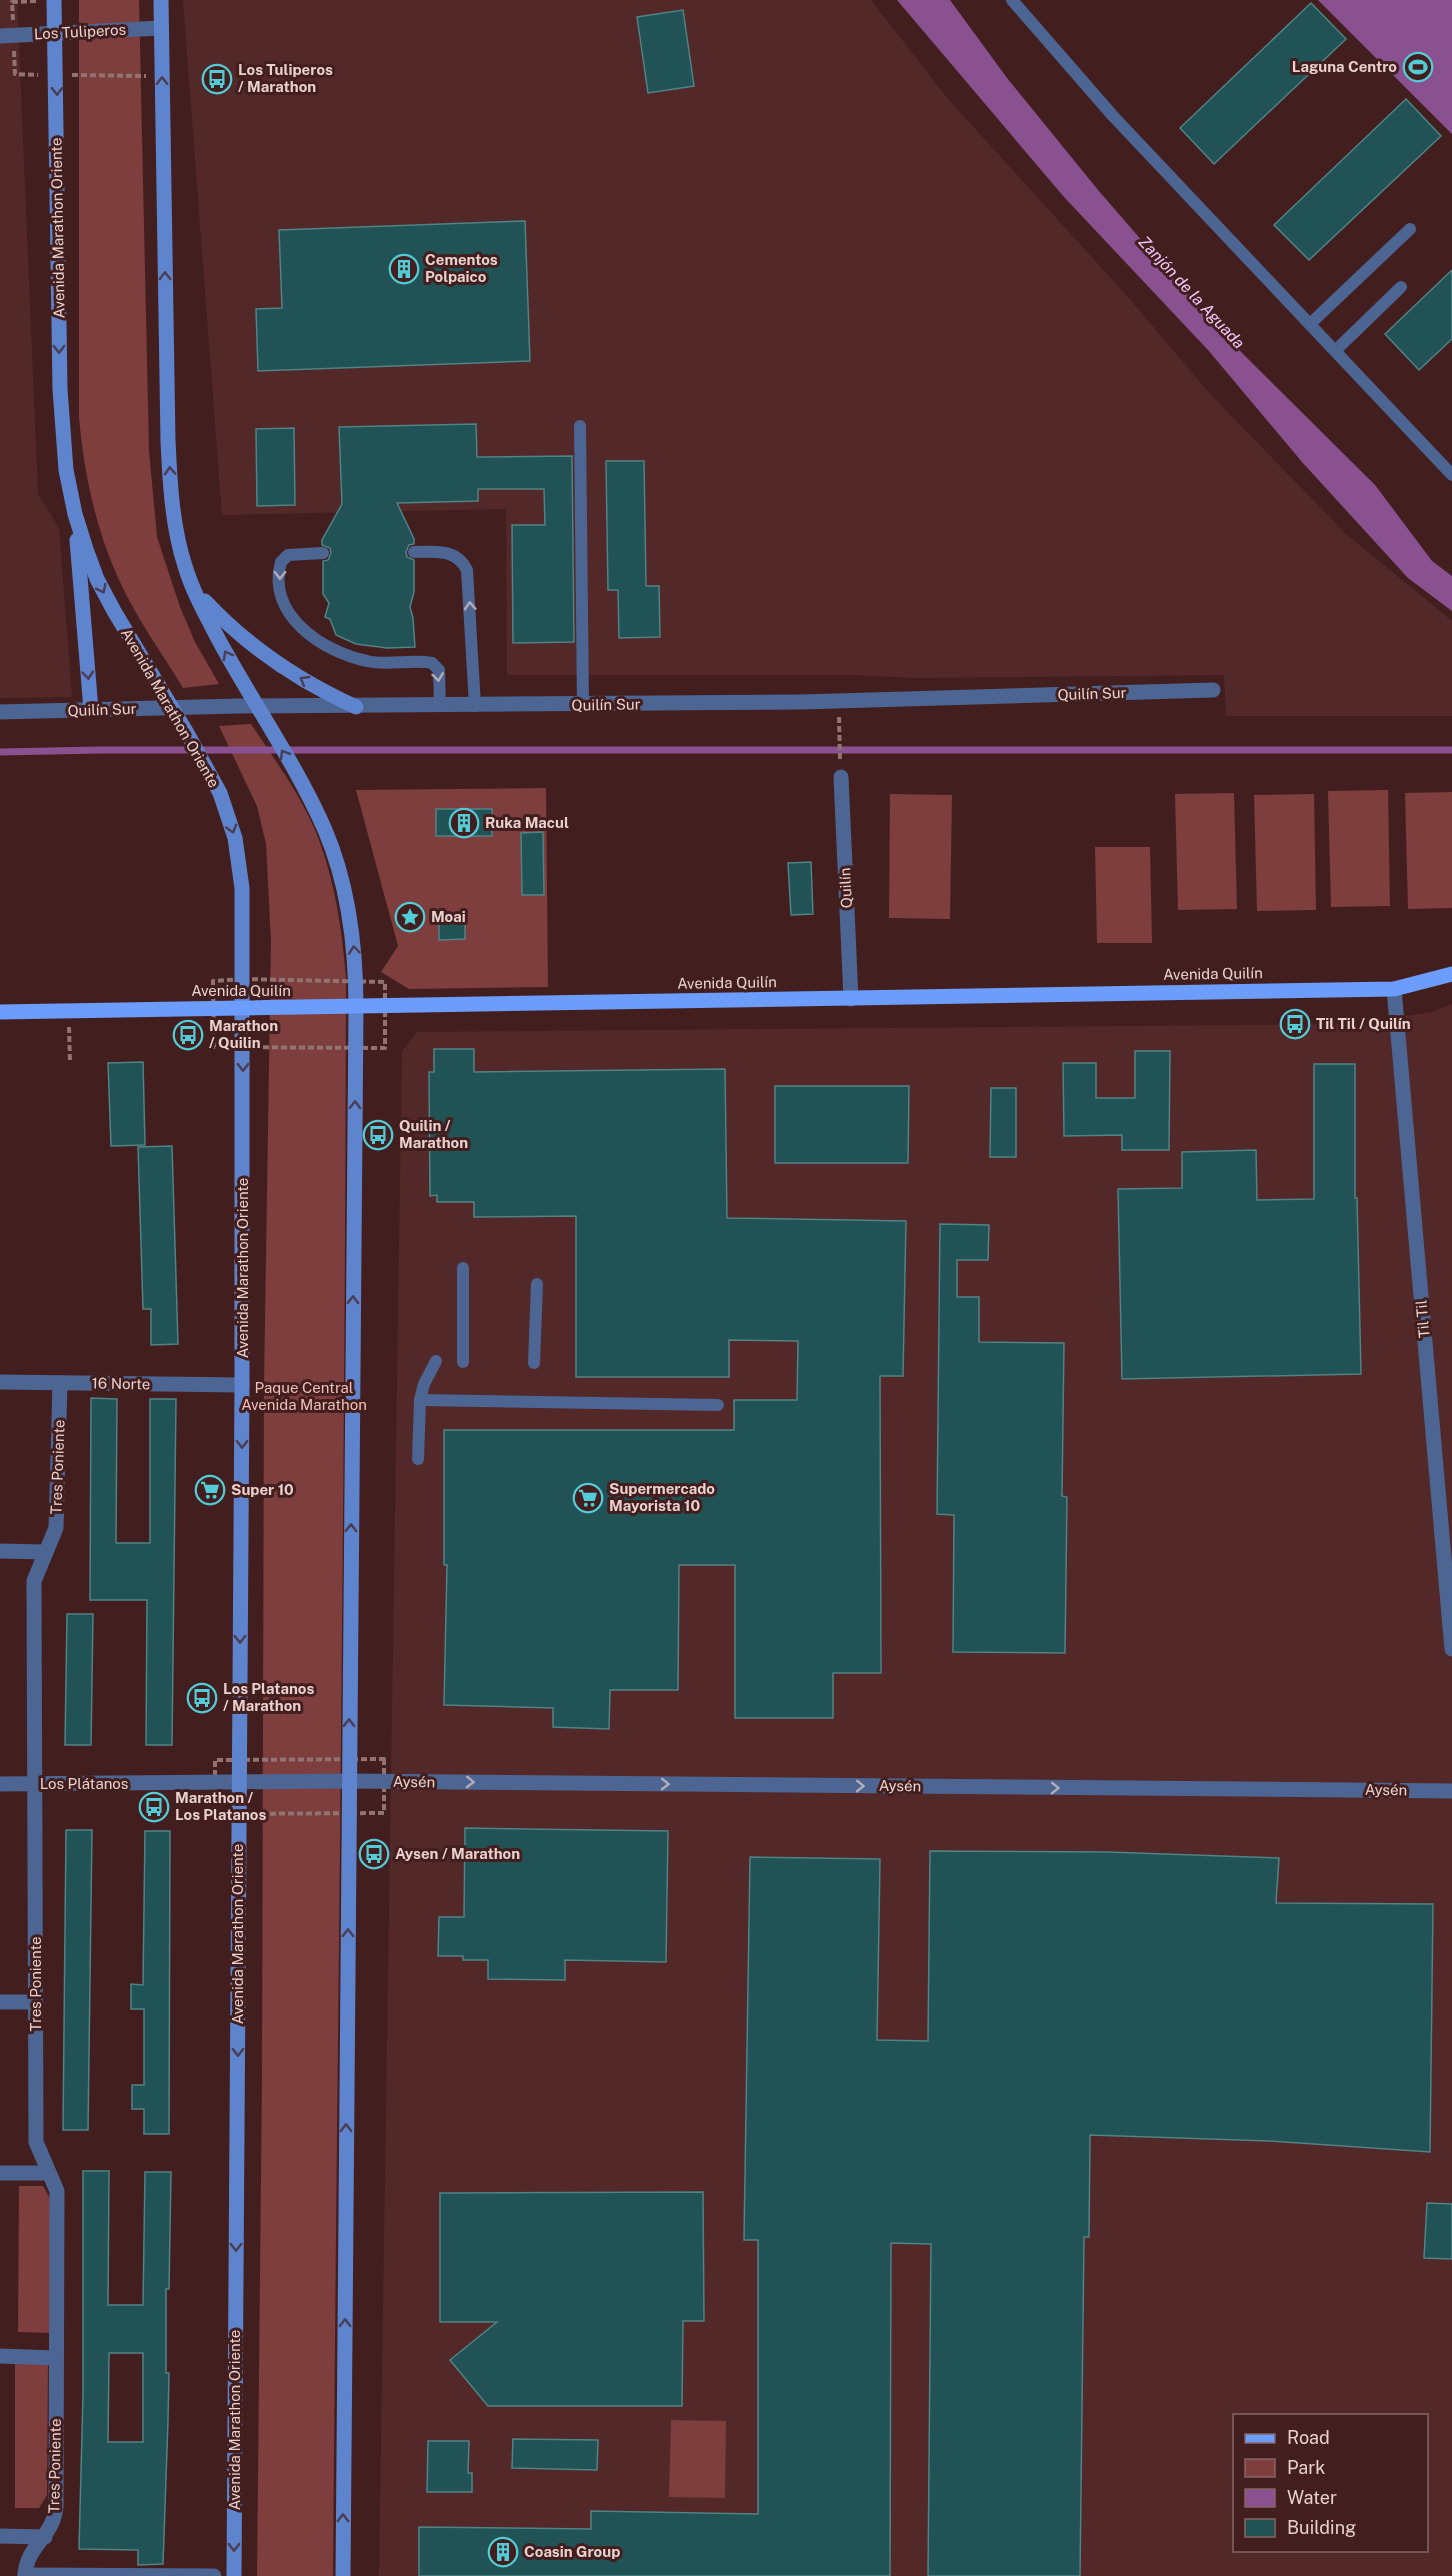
<svg xmlns="http://www.w3.org/2000/svg" width="1452" height="2576" font-family="'Public Sans',sans-serif">
  <style>
    .built { fill: #522928; fill-rule: evenodd }
    .green { fill: #7d3e3d }
    .water { fill: #8a5191 }
    .lines { fill: none; stroke-linecap: round; stroke-linejoin: round }
    .stream { stroke: #8a5191; stroke-width: 7 }
    .building { fill: #205256; stroke: #508286; stroke-width: 1.5; fill-rule: evenodd }
    .path { stroke: #917372; stroke-width: 4; stroke-dasharray: 6 3; stroke-linecap: butt }
    .service { stroke: #4d6593; stroke-width: 12 }
    .minor { stroke: #4d6593; stroke-width: 15 }
    .secondary { stroke: #5f84ce; stroke-width: 15 }
    .primary { stroke: #6c9cfc; stroke-width: 15 }
    .oneway { stroke: #4b3d53 }
    .oneway2 { stroke: #b2abba }
    .labels { text-anchor: middle; stroke-width: 6; stroke-linejoin: round; paint-order: stroke }
    .street-label { font-size: 15px; fill: #e9d1cf; stroke: #421f1e }
    .poi-label { font-size: 15px; font-weight: bold; fill: #e9d1cf; stroke: #421f1e; text-anchor: start }
    .park-label { font-size: 15px; fill: #f1bebb; stroke: #421f1e }
    .water-label { font-size: 16px; font-style: italic; fill: #f7c7fc; stroke: #421f1e }
  </style>
  <rect width="100%" height="100%" fill="#421f1e"/>
  <g class="built">
    <polygon points="0,0 17,0 38,494 59,528 72,697 0,698"/>
    <polygon points="183,0 871,0 948,99 1128,297 1210,394 1346,534 1452,621 1452,716 1226,716 1224,675 914,678 854,675 507,675 506,509 222,515"/>
    <path d="M1452 1004V2576H379L402 1051 417 1032 1356 1024 1431 1012ZM1234 2416H1426V2550H1234Z"/>
  </g>
  <g class="green">
    <path d="M79 0H139L149 451 157 537 180 607 195 642 219 684 183 688C165 658 144 629 128 598 98 541 85 481 79 418Z"/>
    <path d="M251 724C276 762 305 800 320 843 336 887 342 932 346 978 345 1511 337 2043 333 2576H257L262 2076 264 1383 271 941 266 844 257 806 219 726Z"/>
    <polygon points="546,788 548,987 409,989 381,972 398,946 356,790"/>
    <polygon points="1388,790 1390,906 1331,907 1328,791"/>
    <polygon points="1452,792 1452,908 1408,909 1405,793"/>
    <polygon points="1234,793 1237,909 1178,910 1175,794"/>
    <polygon points="890,794 952,795 950,919 889,918"/>
    <polygon points="1314,794 1316,910 1257,911 1254,795"/>
    <polygon points="1095,847 1150,847 1152,943 1097,943"/>
    <polygon points="19,2186 43,2186 51,2200 51,2333 18,2332"/>
    <polygon points="15,2362 48,2362 47,2495 39,2508 15,2508"/>
    <polygon points="671,2420 726,2421 725,2498 669,2497"/>
  </g>
  <g class="water">
    <polygon points="897,0 950,0 1007,78 1098,190 1222,333 1375,485 1432,561 1452,576 1452,611 1408,578 1302,462 1208,350 1064,197"/>
    <polygon points="1318,0 1452,0 1452,134"/>
  </g>
  <g class="lines">
    <polyline class="stream" points="0,752 99,750 1452,750"/>
  </g>
  <g class="building">
    <polygon points="1311,3 1346,39 1214,164 1180,128"/>
    <polygon points="683,10 694,86 648,93 637,17"/>
    <polygon points="1406,99 1441,136 1309,260 1274,225"/>
    <polygon points="525,221 530,361 258,371 256,309 282,308 279,230"/>
    <polygon points="1452,270 1452,339 1419,370 1385,334"/>
    <polygon points="476,424 477,457 572,456 574,642 513,643 512,525 545,525 544,489 478,489 478,501 397,503 414,539 414,544 409,545 406,552 407,557 414,560 414,592 410,607 413,618 415,647 387,648 356,644 336,635 330,619 325,617 329,603 323,594 323,561 328,560 331,553 330,548 322,545 322,540 342,504 339,427"/>
    <polygon points="294,428 295,505 257,506 256,429"/>
    <polygon points="606,461 644,461 646,586 659,586 660,637 619,638 618,590 608,590"/>
    <rect x="436" y="809" width="56" height="27"/>
    <polygon points="543,832 544,895 522,895 521,833"/>
    <polygon points="811,862 813,914 791,915 788,863"/>
    <polygon points="465,916 465,939 439,940 439,917"/>
    <polygon points="434,1049 474,1049 474,1072 725,1069 727,1218 906,1221 903,1376 880,1376 881,1673 833,1673 833,1718 735,1718 735,1565 679,1565 678,1690 610,1690 609,1729 553,1727 553,1708 444,1705 447,1565 444,1565 444,1430 734,1430 734,1400 797,1400 798,1341 729,1340 729,1377 576,1377 576,1216 474,1217 474,1202 437,1202 437,1195 430,1196 429,1072 434,1072"/>
    <polygon points="1135,1051 1170,1051 1169,1150 1122,1150 1122,1135 1064,1136 1063,1063 1096,1063 1096,1098 1135,1098"/>
    <polygon points="143,1062 145,1145 111,1146 108,1063"/>
    <polygon points="1314,1064 1355,1064 1355,1198 1357,1198 1361,1374 1122,1379 1118,1189 1182,1188 1182,1152 1256,1150 1257,1200 1314,1199"/>
    <polygon points="775,1086 909,1086 908,1163 775,1163"/>
    <polygon points="991,1088 1016,1088 1016,1157 990,1157"/>
    <polygon points="172,1146 178,1344 151,1345 151,1309 143,1309 138,1147"/>
    <polygon points="940,1224 989,1225 988,1260 957,1260 957,1297 979,1297 979,1342 1064,1343 1062,1496 1067,1497 1065,1653 953,1652 954,1515 937,1514"/>
    <polygon points="91,1398 117,1399 116,1543 150,1543 150,1399 176,1399 172,1745 146,1745 147,1600 90,1600"/>
    <polygon points="67,1614 93,1614 91,1745 65,1745"/>
    <polygon points="465,1828 668,1831 666,1962 565,1960 565,1980 488,1979 488,1960 463,1960 463,1956 438,1956 439,1917 464,1917"/>
    <polygon points="66,1830 92,1830 88,2130 63,2130"/>
    <polygon points="145,1831 170,1831 169,2134 144,2134 144,2109 132,2109 132,2085 144,2085 144,2009 131,2009 131,1984 143,1985"/>
    <polygon points="930,1851 1108,1852 1279,1858 1276,1903 1433,1904 1430,2152 1269,2141 1090,2135 1089,2237 1084,2237 1080,2576 928,2576 931,2244 891,2243 890,2576 419,2576 419,2527 591,2529 591,2511 758,2514 758,2240 744,2240 750,1857 880,1859 877,2040 928,2041"/>
    <path d="M83 2171H109L108 2305H143L145 2172H171L169 2289H166V2373H169L168 2421 163 2564 138 2565V2550L79 2549 83 2394ZM109 2353H143V2442H108Z"/>
    <polygon points="703,2192 704,2321 683,2321 682,2406 488,2406 450,2360 497,2322 440,2322 440,2193"/>
    <polygon points="1427,2203 1452,2204 1452,2259 1424,2258"/>
    <polygon points="513,2439 598,2440 597,2470 512,2468"/>
    <polygon points="428,2441 469,2441 468,2473 472,2473 472,2492 427,2492"/>
  </g>
  <g class="lines">
    <g class="path">
      <polyline points="13,20 12,2 38,1"/>
      <polyline points="14,51 15,74 38,75"/>
      <polyline points="72,75 146,76"/>
      <polyline points="839,717 840,760"/>
      <polygon points="243,979 385,982 385,1048 214,1047 213,981"/>
      <polyline points="69,1027 70,1062"/>
      <polygon points="384,1759 384,1813 215,1814 215,1760"/>
    </g>
    <g class="service">
      <polyline points="1012,0 1113,116 1452,475"/>
      <polyline points="1310,324 1410,229"/>
      <polyline points="1335,351 1401,287"/>
      <polyline points="580,426 583,705"/>
      <path d="M414 552C435 552 456 548 467 570L475 706"/>
      <path d="M323 553 288 555 281 562C266 615 323 652 367 661 388 666 411 659 432 663L439 670 440 706"/>
      <polyline points="463,1362 463,1268"/>
      <polyline points="534,1363 537,1284"/>
      <polyline points="420,1400 718,1405"/>
      <polyline points="418,1459 420,1400 424,1384 436,1361"/>
    </g>
    <g class="minor">
      <polyline points="0,36 161,28"/>
      <polyline points="0,712 238,706 801,702 1213,690"/>
      <polyline points="841,777 851,999"/>
      <polyline points="1394,989 1452,1649"/>
      <polyline points="0,1382 242,1385"/>
      <polyline points="0,1551 46,1552"/>
      <polyline points="0,1784 349,1781 1452,1791"/>
      <polyline points="0,2002 36,2002"/>
      <polyline points="0,2173 48,2173"/>
      <polyline points="0,2356 56,2358"/>
      <polyline points="0,2536 45,2537"/>
      <polyline points="25,2575 214,2576"/>
      <path d="M25 2576C26 2545 54 2537 56 2506L57 2191 36 2142 34 1581 56 1528 60 1383"/>
    </g>
    <g class="secondary">
      <polyline points="54,0 60,389 66,470 75,514 86,549 97,579 114,611 187,733 220,793 235,838 242,888 242,1385 234,2576"/>
      <path d="M161 0 168 441C170 483 172 526 185 566 193 593 208 619 221 644 255 706 297 766 325 830 349 886 356 948 356 1008L343 2576"/>
      <polyline points="77,540 91,710"/>
      <path d="M205 601C248 647 299 681 356 707"/>
    </g>
    <polyline class="primary" points="0,1012 1394,989 1452,974"/>
  </g>
  <defs><path id="oneway-chevron" d="M-2-3.5L2.5 0L-2 3.5" fill="none" stroke-width="1.6" stroke-linecap="round" stroke-linejoin="round" transform="scale(1.5)"/></defs>
  <g class="oneway">
    <use href="#oneway-chevron" transform="translate(162 81) rotate(-91)"/>
    <use href="#oneway-chevron" transform="translate(57 91) rotate(89)"/>
    <use href="#oneway-chevron" transform="translate(165 276) rotate(-91)"/>
    <use href="#oneway-chevron" transform="translate(59 349) rotate(89)"/>
    <use href="#oneway-chevron" transform="translate(170 471) rotate(-93)"/>
    <use href="#oneway-chevron" transform="translate(102 589) rotate(63)"/>
    <use href="#oneway-chevron" transform="translate(227 655) rotate(-119)"/>
    <use href="#oneway-chevron" transform="translate(88 675) rotate(85)"/>
    <use href="#oneway-chevron" transform="translate(304 680) rotate(-150)"/>
    <use href="#oneway-chevron" transform="translate(284 754) rotate(-120)"/>
    <use href="#oneway-chevron" transform="translate(232 829) rotate(74)"/>
    <use href="#oneway-chevron" transform="translate(354 950) rotate(-96)"/>
    <use href="#oneway-chevron" transform="translate(243 1067) rotate(90)"/>
    <use href="#oneway-chevron" transform="translate(355 1105) rotate(-89)"/>
    <use href="#oneway-chevron" transform="translate(353 1300) rotate(-89)"/>
    <use href="#oneway-chevron" transform="translate(242 1444) rotate(91)"/>
    <use href="#oneway-chevron" transform="translate(351 1528) rotate(-89)"/>
    <use href="#oneway-chevron" transform="translate(240 1639) rotate(90)"/>
    <use href="#oneway-chevron" transform="translate(349 1723) rotate(-89)"/>
    <use href="#oneway-chevron" transform="translate(348 1933) rotate(-90)"/>
    <use href="#oneway-chevron" transform="translate(238 2052) rotate(90)"/>
    <use href="#oneway-chevron" transform="translate(346 2128) rotate(-90)"/>
    <use href="#oneway-chevron" transform="translate(236 2247) rotate(90)"/>
    <use href="#oneway-chevron" transform="translate(345 2323) rotate(-90)"/>
    <use href="#oneway-chevron" transform="translate(343 2518) rotate(-90)"/>
    <use href="#oneway-chevron" transform="translate(234 2547) rotate(90)"/>
  </g>
  <g class="oneway2">
    <use href="#oneway-chevron" transform="translate(280 575) rotate(91)"/>
    <use href="#oneway-chevron" transform="translate(470 606) rotate(-93)"/>
    <use href="#oneway-chevron" transform="translate(438 677) rotate(82)"/>
    <use href="#oneway-chevron" transform="translate(470 1782) rotate(1)"/>
    <use href="#oneway-chevron" transform="translate(665 1784) rotate(1)"/>
    <use href="#oneway-chevron" transform="translate(860 1786) rotate(1)"/>
    <use href="#oneway-chevron" transform="translate(1055 1788) rotate(1)"/>
  </g>
  <defs>
    <g id="stadium-ring" transform="scale(1.5)"><circle r="9.5" fill="#421f1e" stroke="#52ccd6" stroke-width="1.5"/><path d="M0-5a6.5 5 0 1 0 0 10a6.5 5 0 1 0 0-10ZM-3.5-1.8h7v3.6h-7Z" fill="#52ccd6"/></g>
    <g id="bus-ring" transform="scale(1.5)"><circle r="9.5" fill="#421f1e" stroke="#52ccd6" stroke-width="1.5"/><path d="M-5-6H5V4H4V6H2V4H-2V6H-4V4H-5ZM-3.5-4V0h7V-4ZM-3.5 1.2v1.5H-2V1.2ZM2 1.2v1.5H3.5V1.2Z" fill="#52ccd6"/></g>
    <g id="building-ring" transform="scale(1.5)"><circle r="9.5" fill="#421f1e" stroke="#52ccd6" stroke-width="1.5"/><path d="M-4-6H4V6H1V3H-1V6H-4ZM-2.5-4.3h1.7v1.8h-1.7ZM.8-4.3h1.7v1.8H.8ZM-2.5-1h1.7V.8h-1.7ZM.8-1h1.7V.8H.8Z" fill="#52ccd6"/></g>
    <g id="sight-ring" transform="scale(1.5)"><circle r="9.5" fill="#421f1e" stroke="#52ccd6" stroke-width="1.5"/><path d="M0-6L1.8-2.2L6-1.7L2.9 1.2L3.7 5.4L0 3.3L-3.7 5.4L-2.9 1.2L-6-1.7L-1.8-2.2Z" fill="#52ccd6"/></g>
    <g id="supermarket-ring" transform="scale(1.5)"><circle r="9.5" fill="#421f1e" stroke="#52ccd6" stroke-width="1.5"/><path d="M-6-5.5h2.5l.6 2H6L4.5 2H-2.5L-4.4-4H-6ZM-1.5 3.2a1.3 1.3 0 1 0 .1 0ZM3 3.2a1.3 1.3 0 1 0 .1 0Z" fill="#52ccd6"/></g>
  </defs>
  <g fill-rule="evenodd">
    <use href="#stadium-ring" x="1418" y="67"/>
    <use href="#bus-ring" x="217" y="79"/>
    <use href="#building-ring" x="404" y="269"/>
    <use href="#building-ring" x="464" y="823"/>
    <use href="#sight-ring" x="410" y="917"/>
    <use href="#bus-ring" x="1295" y="1024"/>
    <use href="#bus-ring" x="188" y="1035"/>
    <use href="#bus-ring" x="378" y="1135"/>
    <use href="#supermarket-ring" x="210" y="1490"/>
    <use href="#supermarket-ring" x="588" y="1498"/>
    <use href="#bus-ring" x="202" y="1698"/>
    <use href="#bus-ring" x="154" y="1807"/>
    <use href="#bus-ring" x="374" y="1854"/>
    <use href="#building-ring" x="503" y="2552"/>
  </g>
  <g class="labels">
    <g class="street-label">
      <text transform="translate(80 32) rotate(-3)" y="5">Los Tuliperos</text>
      <text transform="translate(58 228) rotate(-91)" y="5">Avenida Marathon Oriente</text>
      <text transform="translate(1092 694) rotate(-2)" y="5">Quilín Sur</text>
      <text transform="translate(606 705) rotate(-1)" y="5">Quilín Sur</text>
      <text transform="translate(170 708) rotate(60)" y="5">Avenida Marathon Oriente</text>
      <text transform="translate(102 710) rotate(-2)" y="5">Quilín Sur</text>
      <text transform="translate(846 888) rotate(-93)" y="5">Quilín</text>
      <text transform="translate(1213 974) rotate(-1)" y="5">Avenida Quilín</text>
      <text transform="translate(727 983) rotate(-1)" y="5">Avenida Quilín</text>
      <text x="241" y="996">Avenida Quilín</text>
      <text transform="translate(243 1268) rotate(-90)" y="5">Avenida Marathon Oriente</text>
      <text transform="translate(1423 1319) rotate(-95)" y="5">Til Til</text>
      <text transform="translate(121 1384) rotate(1)" y="5">16 Norte</text>
      <text transform="translate(58 1467) rotate(-88)" y="5">Tres Poniente</text>
      <text transform="translate(414 1782) rotate(1)" y="5">Aysén</text>
      <text x="84" y="1789">Los Plátanos</text>
      <text transform="translate(900 1786) rotate(1)" y="5">Aysén</text>
      <text transform="translate(1386 1790) rotate(1)" y="5">Aysén</text>
      <text transform="translate(238 1934) rotate(-90)" y="5">Avenida Marathon Oriente</text>
      <text transform="translate(36 1984) rotate(-90)" y="5">Tres Poniente</text>
      <text transform="translate(235 2420) rotate(-90)" y="5">Avenida Marathon Oriente</text>
      <text transform="translate(55 2466) rotate(-89)" y="5">Tres Poniente</text>
    </g>
    <g class="poi-label">
      <text x="1397" y="72" text-anchor="end">Laguna Centro</text>
      <text x="238" y="75">Los Tuliperos<tspan x="238" dy="17">/ Marathon</tspan></text>
      <text x="425" y="265">Cementos<tspan x="425" dy="17">Polpaico</tspan></text>
      <text x="485" y="828">Ruka Macul</text>
      <text x="431" y="922">Moai</text>
      <text x="1316" y="1029">Til Til / Quilín</text>
      <text x="209" y="1031">Marathon<tspan x="209" dy="17">/ Quilin</tspan></text>
      <text x="399" y="1131">Quilin /<tspan x="399" dy="17">Marathon</tspan></text>
      <text x="609" y="1494">Supermercado<tspan x="609" dy="17">Mayorista 10</tspan></text>
      <text x="231" y="1495">Super 10</text>
      <text x="223" y="1694">Los Platanos<tspan x="223" dy="17">/ Marathon</tspan></text>
      <text x="175" y="1803">Marathon /<tspan x="175" dy="17">Los Platanos</tspan></text>
      <text x="395" y="1859">Aysen / Marathon</text>
      <text x="524" y="2557">Coasin Group</text>
    </g>
    <g class="park-label">
      <text x="304" y="1393">Paque Central<tspan x="304" dy="17">Avenida Marathon</tspan></text>
    </g>
    <g class="water-label">
      <text transform="translate(1192 292) rotate(47)" y="6">Zanjón de la Aguada</text>
    </g>
  </g>
  <rect x="1233" y="2414" width="195" height="138" fill="#421f1e" stroke="#856665" stroke-width="1.5"/>
  <rect x="1245" y="2434" width="30" height="9" fill="#6c9cfc" stroke="#856665" stroke-width="1.5"/>
  <text x="1287" y="2444" font-size="18" fill="#e9d1cf">Road</text>
  <rect x="1245" y="2459" width="30" height="18" fill="#7d3e3d" stroke="#856665" stroke-width="1.5"/>
  <text x="1287" y="2474" font-size="18" fill="#e9d1cf">Park</text>
  <rect x="1245" y="2489" width="30" height="18" fill="#8a5191" stroke="#856665" stroke-width="1.5"/>
  <text x="1287" y="2504" font-size="18" fill="#e9d1cf">Water</text>
  <rect x="1245" y="2519" width="30" height="18" fill="#205256" stroke="#856665" stroke-width="1.5"/>
  <text x="1287" y="2534" font-size="18" fill="#e9d1cf">Building</text>
</svg>
